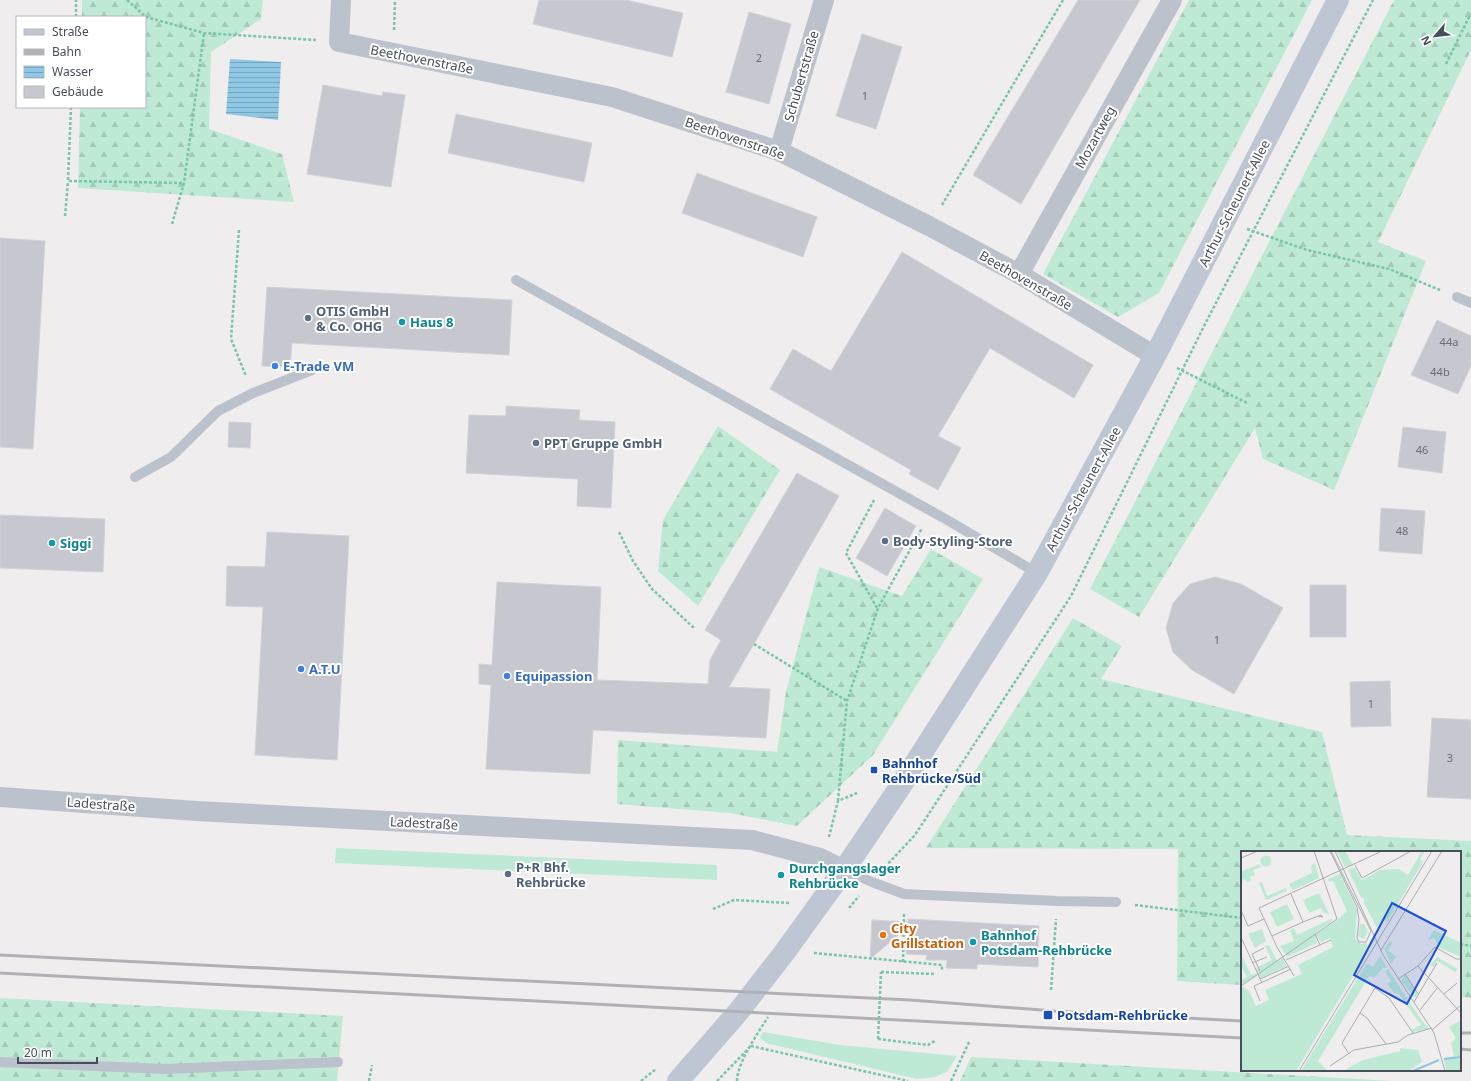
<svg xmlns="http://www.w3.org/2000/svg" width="1471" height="1081" font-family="'Noto Sans',sans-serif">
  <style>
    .grass { fill: #beead5 }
    .forest { fill: url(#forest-firs) }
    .water { fill: url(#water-rules) }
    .building { fill: #c7c8cf; stroke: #d1d2d8 }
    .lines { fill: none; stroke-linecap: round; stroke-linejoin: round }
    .path { stroke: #79c5a9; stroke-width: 2.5; stroke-dasharray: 3 2; stroke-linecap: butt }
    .service { stroke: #bcc2cb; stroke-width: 10 }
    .minor { stroke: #bcc2cb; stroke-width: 20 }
    .secondary { stroke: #bfc6d3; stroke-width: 22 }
    .rail { stroke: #b0b1b7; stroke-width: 3 }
    .path-bridge { stroke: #79c5a9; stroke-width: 2.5; stroke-dasharray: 3 2; stroke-linecap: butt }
    .service-dot { fill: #5c6f8a; stroke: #fff; stroke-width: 1.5 }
    .culture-dot { fill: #0f9aa8; stroke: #fff; stroke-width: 1.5 }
    .shop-dot { fill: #3f7fe0; stroke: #fff; stroke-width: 1.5 }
    .transit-dot { fill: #1a4fb4; stroke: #fff; stroke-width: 1.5 }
    .food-dot { fill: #e8710a; stroke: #fff; stroke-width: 1.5 }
    .labels { text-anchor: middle; stroke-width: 4; stroke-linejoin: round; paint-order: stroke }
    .number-label { font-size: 11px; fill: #676c76 }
    .street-label { font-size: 13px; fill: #474e59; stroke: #fff }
    .service-label { font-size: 13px; font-weight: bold; fill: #4e5e75; stroke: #fff; text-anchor: start }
    .culture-label { font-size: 13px; font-weight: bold; fill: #0d838f; stroke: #fff; text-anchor: start }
    .shop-label { font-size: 13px; font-weight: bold; fill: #366cbe; stroke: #fff; text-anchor: start }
    .transit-label { font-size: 13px; font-weight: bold; fill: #164399; stroke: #fff; text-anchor: start }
    .food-label { font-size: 13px; font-weight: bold; fill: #c56008; stroke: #fff; text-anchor: start }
    .inset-river { fill: none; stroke: #8ec8e4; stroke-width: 2 }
    .inset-road { fill: none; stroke: #acadb2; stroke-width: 1 }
    .view { fill: #1d4ed8; fill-opacity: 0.15; stroke: #1d4ed8; stroke-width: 2 }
    .inset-edge { fill: none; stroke: #474e59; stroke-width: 2 }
  </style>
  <defs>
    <pattern id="forest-firs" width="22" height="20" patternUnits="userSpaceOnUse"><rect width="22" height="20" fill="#beead5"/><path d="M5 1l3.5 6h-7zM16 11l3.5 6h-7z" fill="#a5cab9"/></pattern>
    <pattern id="water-rules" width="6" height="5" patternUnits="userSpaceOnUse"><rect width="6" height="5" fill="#8ec8e4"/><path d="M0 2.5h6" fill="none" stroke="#76a5bc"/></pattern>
  </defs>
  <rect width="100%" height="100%" fill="#efeded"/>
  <g class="grass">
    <polygon points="336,848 717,865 717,880 335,863"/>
    <polygon points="763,1032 840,1045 957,1056 947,1072 935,1077 917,1079 766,1043 760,1038"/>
  </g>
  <g class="forest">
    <polygon points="82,0 263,0 261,19 211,52 209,129 282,154 294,202 78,188 80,107 145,107 145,17 82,17"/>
    <polygon points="1189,0 1312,0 1159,293 1118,317 1043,274"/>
    <polygon points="1394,0 1471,0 1471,50 1378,242 1426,261 1334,490 1263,459 1255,428 1139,617 1090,589"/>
    <polygon points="718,426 780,470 698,606 658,571 663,520"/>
    <polygon points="931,549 983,579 873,755 797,826 730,813 617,804 618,740 777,752 786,692 819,567 902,596"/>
    <polygon points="1073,618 1122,646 1101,679 1322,732 1347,835 1471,841 1471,998 1460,997 1460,852 1242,852 1242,985 1177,981 1178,849 926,848"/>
    <polygon points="0,998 343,1016 337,1081 0,1081"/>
    <polygon points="971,1057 1392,1081 960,1081"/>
  </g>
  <polygon class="water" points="230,59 281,62 278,120 226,114"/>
  <g class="building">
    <polygon points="539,0 626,0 683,13 672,57 533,24"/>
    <polygon points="1078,0 1140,0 1021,204 973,175"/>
    <polygon points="749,12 791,24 769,104 726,92"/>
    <polygon points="862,34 902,47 876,129 836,116"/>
    <polygon points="323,85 382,96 383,92 405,95 391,187 307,174"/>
    <polygon points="456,114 592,143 584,182 448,153"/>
    <polygon points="697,173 817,217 803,257 682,213"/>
    <polygon points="0,238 45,241 33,449 0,447"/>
    <polygon points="902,252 1093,365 1074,398 990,348 938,436 961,448 938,490 909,474 911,470 770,389 793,349 831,371"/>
    <polygon points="267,287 512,300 509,355 292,343 290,367 262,366"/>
    <polygon points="1437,320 1471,336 1471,366 1458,394 1411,375"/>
    <polygon points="506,406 580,410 579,420 615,422 611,508 577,506 578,479 466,473 469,415 506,416"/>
    <polygon points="229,422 251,423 250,448 228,447"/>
    <polygon points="1403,427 1446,432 1442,473 1398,467"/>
    <polygon points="797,473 839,496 729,687 770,689 766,738 593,730 590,774 486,769 491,685 479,684 479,664 492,665 497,582 601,587 597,680 708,684 710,660 721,640 705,630"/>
    <polygon points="885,508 916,526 887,576 856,558"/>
    <polygon points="1381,508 1425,511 1422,554 1379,551"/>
    <polygon points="0,515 105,519 103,572 0,568"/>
    <polygon points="267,532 349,536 337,760 255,755 263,607 226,606 227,566 265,567"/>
    <polygon points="1215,577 1241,584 1283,608 1234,694 1192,670 1173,652 1166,628 1173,603 1190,584"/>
    <rect x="1310" y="585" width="36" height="52"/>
    <polygon points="1390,681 1391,726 1351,727 1350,682"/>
    <polygon points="1432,718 1471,720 1471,799 1427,797"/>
    <polygon points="908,919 1039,926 1038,967 977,964 977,969 946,968 947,960 926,960 927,955 906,954 908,927 870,959 872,920 908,922"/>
  </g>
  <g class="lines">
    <g class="path">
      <polyline points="127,0 146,17 204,33 316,40"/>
      <polyline points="76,17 76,0"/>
      <polyline points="394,30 395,0"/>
      <polyline points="1446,64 1471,13"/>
      <polyline points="71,107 68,181 184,183"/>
      <polyline points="942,205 1063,0"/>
      <polyline points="65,216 68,181"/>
      <polyline points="172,224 184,183 204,33"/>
      <polyline points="1247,229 1307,250 1389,269 1440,290"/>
      <polyline points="239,230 231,339 246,376"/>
      <polyline points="1177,368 1247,403"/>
      <polyline points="874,500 846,553 877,608"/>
      <polyline points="619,532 633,561 652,589 694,628"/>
      <polyline points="754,644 847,701"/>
      <polyline points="838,801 847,701 878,608 922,528"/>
      <polyline points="829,837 838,801 857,793"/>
      <polyline points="885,867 915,835 1071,596 1203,328 1373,0"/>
      <polyline points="1135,905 1242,918"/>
      <polyline points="849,908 859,896"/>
      <polyline points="713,909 734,900 789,903"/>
      <polyline points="1460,944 1471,946"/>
      <polyline points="814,953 942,965 942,971"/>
      <polyline points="903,962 904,912"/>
      <polyline points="881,972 935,974"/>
      <polyline points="1051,990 1056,919"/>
      <polyline points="878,1039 928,1045 935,1041"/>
      <polyline points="751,1046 908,1081"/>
      <polyline points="369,1081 372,1065"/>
      <polyline points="641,1081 656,1069"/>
      <polyline points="717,1081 749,1048"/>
      <path d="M737 1081C737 1063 758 1033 768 1017"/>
      <polyline points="951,1081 969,1042"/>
    </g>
    <g class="service">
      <polyline points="516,280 949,521 1037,573"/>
      <polyline points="1457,297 1471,303"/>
      <polyline points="135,477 171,457 218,411 253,393 312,370"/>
      <polyline points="844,870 872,882 904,894 1057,901 1116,902"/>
      <polyline points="0,1062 165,1069 338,1062"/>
    </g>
    <g class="minor">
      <polyline points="341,0 339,42 612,97 779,151 929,226 1019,274 1155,356"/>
      <polyline points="779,151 824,0"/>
      <polyline points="1019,274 1172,0"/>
      <polyline points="0,797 196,811 752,840 820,858 844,870"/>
    </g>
    <polyline class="secondary" points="678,1081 739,1011 784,953 844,870 900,787 1037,573 1155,356 1338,0"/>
    <g class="rail">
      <polyline points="0,955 910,1000 1054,1011 1242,1021"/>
      <polyline points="0,973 1242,1038"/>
      <polyline points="1460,1033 1471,1033"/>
      <polyline points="1460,1049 1471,1050"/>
    </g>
    <polyline class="path-bridge" points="878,1039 881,972"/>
  </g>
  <g class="service-dot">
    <circle cx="308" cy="318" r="4"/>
    <circle cx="536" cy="443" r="4"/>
    <circle cx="885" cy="541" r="4"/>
    <circle cx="508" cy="874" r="4"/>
  </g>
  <g class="culture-dot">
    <circle cx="402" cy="322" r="4"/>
    <circle cx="52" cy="543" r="4"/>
    <circle cx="781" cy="875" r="4"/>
    <circle cx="973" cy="942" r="4"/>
  </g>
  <g class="shop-dot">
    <circle cx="275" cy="366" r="4"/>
    <circle cx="301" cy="669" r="4"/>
    <circle cx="507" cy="676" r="4"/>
  </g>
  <g class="transit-dot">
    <rect x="870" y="766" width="8" height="8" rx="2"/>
    <rect x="1043" y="1010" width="10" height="10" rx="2"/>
  </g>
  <circle class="food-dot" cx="883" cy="935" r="4"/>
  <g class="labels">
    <g class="number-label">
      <text x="759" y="62">2</text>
      <text x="865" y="100">1</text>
      <text x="1449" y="346">44a</text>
      <text x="1440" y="376">44b</text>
      <text x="1422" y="454">46</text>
      <text x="1402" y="535">48</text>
      <text x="1217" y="644">1</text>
      <text x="1371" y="708">1</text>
      <text x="1450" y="762">3</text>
    </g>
    <g class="street-label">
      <text transform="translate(422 59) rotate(11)" y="5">Beethovenstraße</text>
      <text transform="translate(801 76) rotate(-74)" y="5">Schubertstraße</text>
      <text transform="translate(1095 137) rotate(-61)" y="5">Mozartweg</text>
      <text transform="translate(735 138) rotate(19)" y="5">Beethovenstraße</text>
      <text transform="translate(1234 203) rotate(-63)" y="5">Arthur-Scheunert-Allee</text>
      <text transform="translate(1026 280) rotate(30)" y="5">Beethovenstraße</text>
      <text transform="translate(1083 489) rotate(-61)" y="5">Arthur-Scheunert-Allee</text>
      <text transform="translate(101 804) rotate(4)" y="5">Ladestraße</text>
      <text transform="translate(424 823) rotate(3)" y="5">Ladestraße</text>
    </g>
    <g class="service-label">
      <text x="316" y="316">OTIS GmbH<tspan x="316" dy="15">&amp; Co. OHG</tspan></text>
      <text x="544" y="448">PPT Gruppe GmbH</text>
      <text x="893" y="546">Body-Styling-Store</text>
      <text x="516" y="872">P+R Bhf.<tspan x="516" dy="15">Rehbrücke</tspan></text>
    </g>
    <g class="culture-label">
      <text x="410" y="327">Haus 8</text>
      <text x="60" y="548">Siggi</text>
      <text x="789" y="873">Durchgangslager<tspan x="789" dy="15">Rehbrücke</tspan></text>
      <text x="981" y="940">Bahnhof<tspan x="981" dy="15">Potsdam-Rehbrücke</tspan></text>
    </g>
    <g class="shop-label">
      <text x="283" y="371">E-Trade VM</text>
      <text x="309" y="674">A.T.U</text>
      <text x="515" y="681">Equipassion</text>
    </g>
    <g class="transit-label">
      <text x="882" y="768">Bahnhof<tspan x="882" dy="15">Rehbrücke/Süd</tspan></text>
      <text x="1057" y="1020">Potsdam-Rehbrücke</text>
    </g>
    <g class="food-label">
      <text x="891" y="933">City<tspan x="891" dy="15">Grillstation</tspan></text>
    </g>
  </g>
  <g transform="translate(1241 851)">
    <rect width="220" height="220" fill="#efeded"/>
    <path d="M19.5 10a5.5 5.5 0 1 1 11 0a5.5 5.5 0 1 1-11 0ZM158 18 167 24 142 66 120 30 139 19ZM159 197 177 199 181 211 167 220H102L122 209 159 200Z" fill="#beead5"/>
    <path d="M96 0H104L112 14 104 16ZM181 0H184L179 8 182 11 146 71 142 68 136 77 123 52V47L120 46 107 19 113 16 142 66ZM74 12 78 27 52 39 48 33 71 22 70 15ZM18 13 20 16 12 19 14 24 9 26 10 30 6 31 4 28 0 30V21ZM99 23 116 59 114 88 120 93 126 92 127 100 55 220H0V135L8 140 15 155 28 149 24 139 61 123 57 114 104 90 105 84 96 69 106 60 92 30 88 31 87 28ZM21 31 26 45 45 37 46 40 25 49 18 32ZM78 42 88 63 83 62 80 57 68 62 62 49ZM46 53 53 68 36 76 29 61ZM90 68 91 70 74 82 76 92 46 106 39 95 53 90 49 79 53 77 56 84ZM119 73H123L127 80 123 88 117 85ZM21 78 25 90 14 97 7 83ZM193 79 220 92V106L199 97 193 87 187 89ZM149 90 152 91 147 99 155 106 150 113 143 98ZM28 94 35 108 37 110 42 106 45 115 19 127 15 117 31 109 24 95ZM0 103 10 124 15 122 16 125 0 134V129L6 126 0 115ZM139 104 146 117H142L134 126 128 125 77 210 87 220H60L126 112 132 116ZM196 106 217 118 214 121 196 110 193 116 189 114ZM147 118 177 164 188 178 172 181 170 179 180 174 157 142 154 143 146 133 150 130 144 120ZM164 124 176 143 174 147 160 130ZM220 169V220H205L203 208 213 205 210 192 215 187 208 176Z" fill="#beead5"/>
    <path d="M96 69 105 84 104 90 92 97 89 87 80 91 75 83Z" fill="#beead5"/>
    <path class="inset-river" d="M203 208 220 206M172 220 198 209"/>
    <path class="inset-road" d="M89 0 116 56 118 69 116 87 118 91H125L130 80 90 0M94 0 142 104 193 182 204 220M0 7 17 0M114 14 121 27 170 0M0 59 7 75 23 68M62 71 80 64 82 66 77 65M74 83 79 94M31 85 62 71 50 43M0 86 21 132M140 99 201 0M11 103 19 120M11 103 23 97M45 109 90 89M11 112 26 106M177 115 220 162M164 123 177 143M53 125 36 96 18 57 141 0M19 128 48 115M157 128 177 115 194 96 215 108H220M0 135 96 68 73 0M203 143 216 132M19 150 13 135 50 118M173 151 196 112M179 159 197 136M119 162 126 167 145 193M191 179 220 154M108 203 101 192 134 137 148 147 172 182M89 215 113 199 157 191 167 184 191 177M58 220 191 0"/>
    <path class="view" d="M151 52 205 80 166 153 113 124Z"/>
    <rect width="220" height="220" class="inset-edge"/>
  </g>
  <rect x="16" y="16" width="130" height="92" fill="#ffffff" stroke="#b5b8bd"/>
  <rect x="24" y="29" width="20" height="6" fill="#bfc6d3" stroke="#b5b8bd"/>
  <text x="52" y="36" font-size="12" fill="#474e59">Straße</text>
  <rect x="24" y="49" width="20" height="6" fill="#b0b1b7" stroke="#b5b8bd"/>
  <text x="52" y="56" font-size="12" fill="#474e59">Bahn</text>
  <rect x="24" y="66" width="20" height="12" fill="url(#water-rules)" stroke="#b5b8bd"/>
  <text x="52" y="76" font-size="12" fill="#474e59">Wasser</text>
  <rect x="24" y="86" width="20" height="12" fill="#c7c8cf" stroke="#b5b8bd"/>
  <text x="52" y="96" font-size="12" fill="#474e59">Gebäude</text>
  <g transform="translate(1435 36) rotate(242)" stroke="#ffffff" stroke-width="3" paint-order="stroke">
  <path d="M0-3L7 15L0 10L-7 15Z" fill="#474e59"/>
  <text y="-6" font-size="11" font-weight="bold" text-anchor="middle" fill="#474e59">N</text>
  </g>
  <path d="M18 1057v6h79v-6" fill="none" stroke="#474e59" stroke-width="2"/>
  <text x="24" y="1057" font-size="12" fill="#474e59" stroke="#ffffff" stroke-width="3" paint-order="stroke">20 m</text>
</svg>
